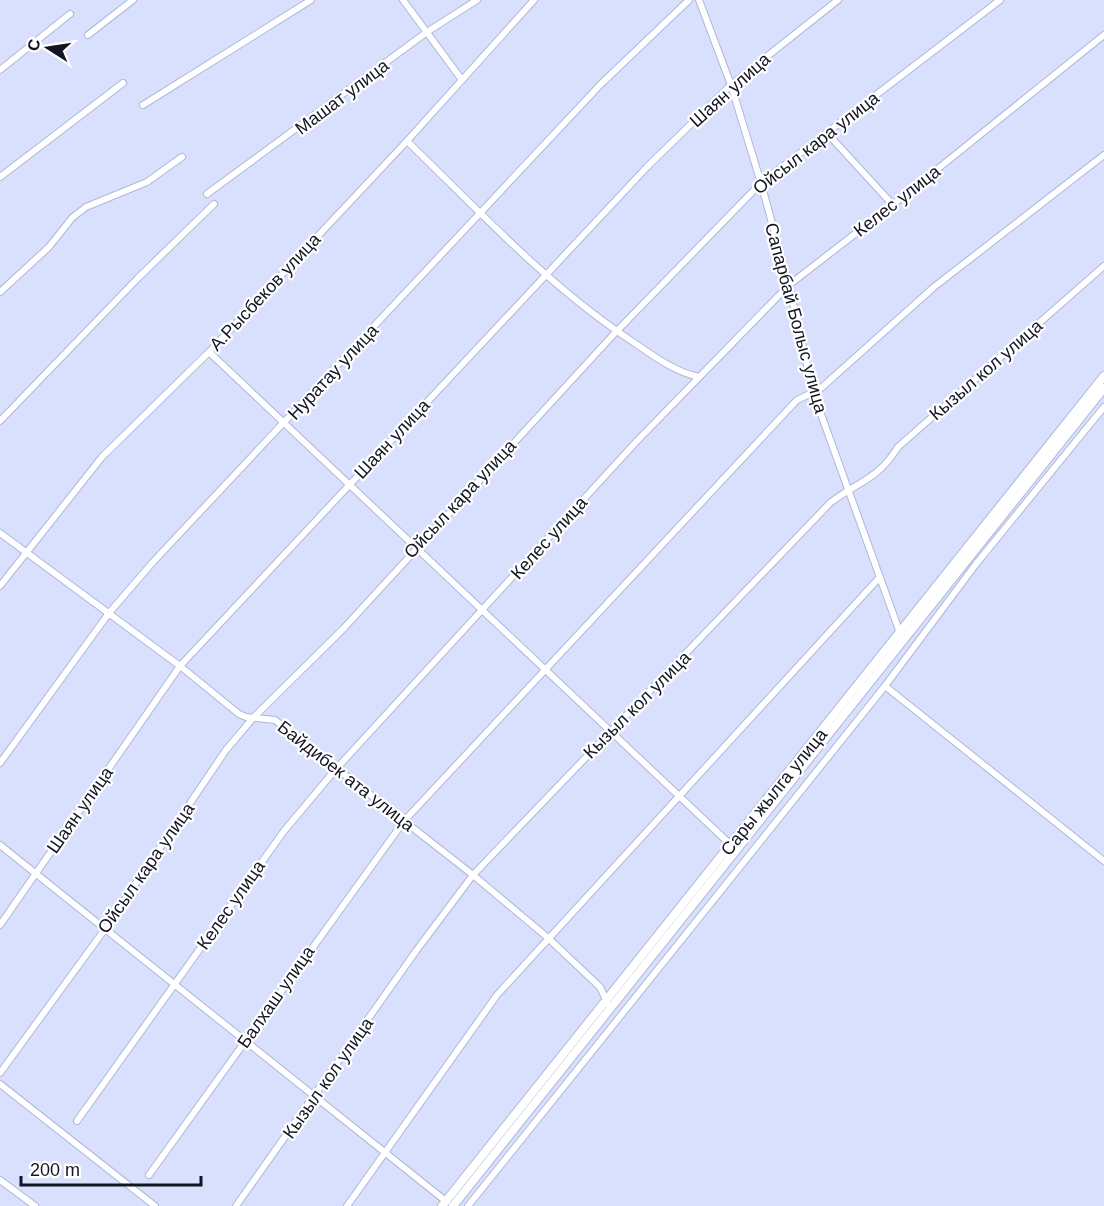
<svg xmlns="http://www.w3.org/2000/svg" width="1104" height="1206" font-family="Arial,sans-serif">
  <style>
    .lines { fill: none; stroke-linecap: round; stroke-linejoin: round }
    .street-casing { stroke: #afb7da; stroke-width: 8 }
    .secondary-casing { stroke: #afb7da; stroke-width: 10 }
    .street { stroke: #fff; stroke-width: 6 }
    .secondary { stroke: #fff; stroke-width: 8 }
    .labels { text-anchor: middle; stroke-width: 4.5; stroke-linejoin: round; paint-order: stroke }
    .street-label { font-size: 18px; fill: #131522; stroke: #fff }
  </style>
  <rect width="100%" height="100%" fill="#d9e0fd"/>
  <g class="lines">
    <g class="street-casing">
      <g id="street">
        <polyline points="403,0 462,80"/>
        <polyline points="699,0 731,85 761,183 789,285 813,392 900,633"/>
        <polyline points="88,35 133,0"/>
        <polyline points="0,70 70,14"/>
        <polyline points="143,105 311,0"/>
        <polyline points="827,133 893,205"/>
        <path d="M407 141C481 213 552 290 639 346 658 359 676 372 699 377"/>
        <polyline points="0,177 123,83"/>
        <polyline points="207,194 427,32 477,0"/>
        <polyline points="0,292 49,247 72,218 86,207 147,182 182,157"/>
        <polyline points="209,352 732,846"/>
        <polyline points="0,421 138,278 214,204"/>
        <polyline points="0,533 180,666 239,714 246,717 275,720 473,875 547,937 600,987 608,1004"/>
        <polyline points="0,586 102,457 209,352 407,141 534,0"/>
        <polyline points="885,686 1104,861"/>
        <polyline points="0,763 109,613 153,562 601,84 689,0"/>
        <polyline points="0,845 447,1202"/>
        <polyline points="0,925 180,666 647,167 731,85 838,0"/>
        <polyline points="0,1073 105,929 226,750 253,718 344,628 613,335 761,183 1000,0"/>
        <polyline points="0,1084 155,1206"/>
        <polyline points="77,1121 284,831 336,769 637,441 789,285 904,196 1104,35"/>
        <polyline points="149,1175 404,821 797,400 820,389 934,287 1104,155"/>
        <polyline points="0,1180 35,1206"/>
        <path d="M236 1206 416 951 473 875 830 503C858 481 877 481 898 447L1104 266"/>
        <polyline points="347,1206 497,995 879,578"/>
        <polyline points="468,1206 885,686 976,564 1104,407"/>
      </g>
    </g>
    <g class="secondary-casing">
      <g id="secondary">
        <polyline points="442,1206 1104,376"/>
        <polyline points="453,1206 1104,388"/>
      </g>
    </g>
    <use href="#street" class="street"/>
    <use href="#secondary" class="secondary"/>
  </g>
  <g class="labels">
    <g class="street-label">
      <text transform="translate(730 90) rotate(-42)" y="6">Шаян улица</text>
      <text transform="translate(342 97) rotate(-37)" y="6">Машат улица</text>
      <text transform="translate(816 143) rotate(-38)" y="6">Ойсыл кара улица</text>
      <text transform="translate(897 201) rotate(-38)" y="6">Келес улица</text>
      <text transform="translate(265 292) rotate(-47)" y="6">А.Рысбеков улица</text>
      <text transform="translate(796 318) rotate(75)" y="6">Сапарбай Болыс улица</text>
      <text transform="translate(986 370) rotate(-41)" y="6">Кызыл кол улица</text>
      <text transform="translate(333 372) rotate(-47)" y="6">Нуратау улица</text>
      <text transform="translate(392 439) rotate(-47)" y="6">Шаян улица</text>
      <text transform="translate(460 499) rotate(-47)" y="6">Ойсыл кара улица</text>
      <text transform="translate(549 538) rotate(-48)" y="6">Келес улица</text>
      <text transform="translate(637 705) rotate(-45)" y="6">Кызыл кол улица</text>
      <text transform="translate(346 776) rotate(38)" y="6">Байдибек ата улица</text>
      <text transform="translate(774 792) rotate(-51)" y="6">Сары жылга улица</text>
      <text transform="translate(80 810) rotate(-55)" y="6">Шаян улица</text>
      <text transform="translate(146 868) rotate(-55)" y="6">Ойсыл кара улица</text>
      <text transform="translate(231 905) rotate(-55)" y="6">Келес улица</text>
      <text transform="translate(276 997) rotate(-55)" y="6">Балхаш улица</text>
      <text transform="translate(328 1078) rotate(-55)" y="6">Кызыл кол улица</text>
    </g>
  </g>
  <g transform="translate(48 48) rotate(282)" stroke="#ffffff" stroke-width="4.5" paint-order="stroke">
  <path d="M0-4.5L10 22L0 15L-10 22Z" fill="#131522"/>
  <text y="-9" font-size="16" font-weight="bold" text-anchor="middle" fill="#131522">С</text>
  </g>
  <path d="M21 1176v9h180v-9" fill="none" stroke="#131522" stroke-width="3"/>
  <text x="30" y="1176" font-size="18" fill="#131522" stroke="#ffffff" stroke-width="4.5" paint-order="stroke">200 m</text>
</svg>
